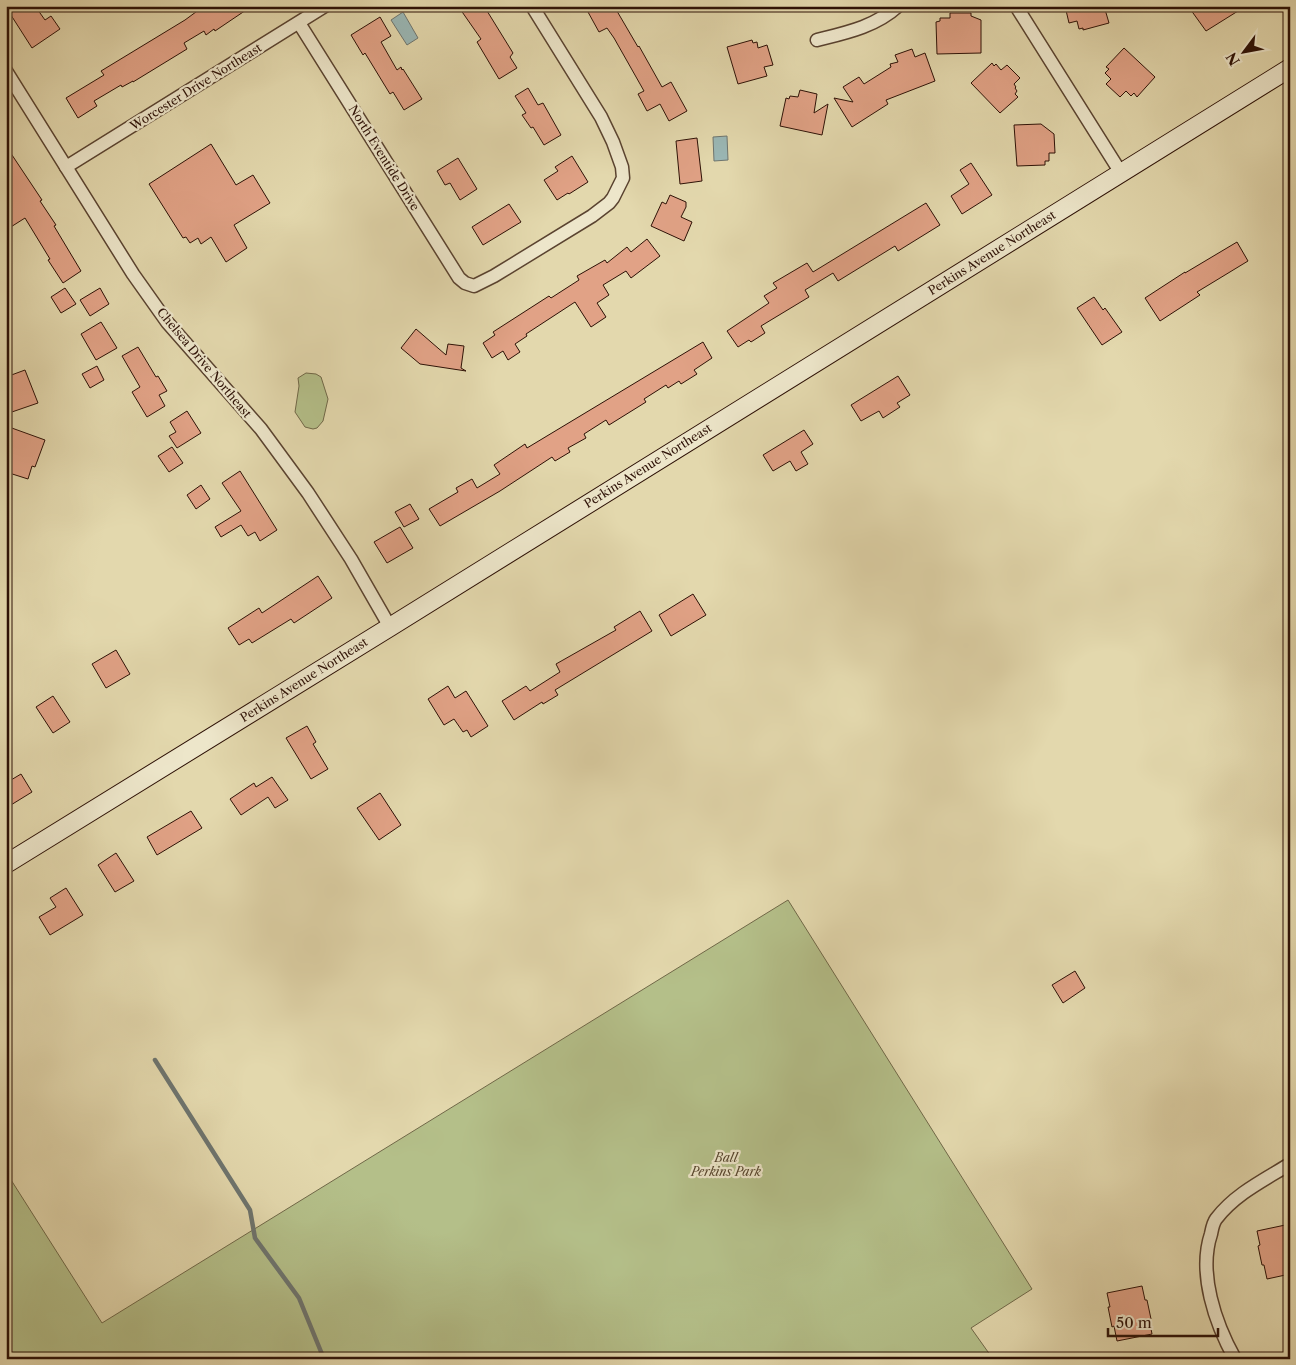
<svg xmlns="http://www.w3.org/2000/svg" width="1296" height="1365" font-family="'Libre Caslon Text',serif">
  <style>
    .green { fill: #b4bf89; stroke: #706848 }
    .water { fill: #9ab7b5; stroke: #6e756f }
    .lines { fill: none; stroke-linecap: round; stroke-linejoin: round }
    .stream { stroke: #6e756f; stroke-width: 4.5 }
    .building { fill: #e1a286; stroke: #2d1106 }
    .street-casing { stroke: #5a4330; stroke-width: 15 }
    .secondary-casing { stroke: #2d1106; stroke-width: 20 }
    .street { stroke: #ede6ca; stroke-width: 12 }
    .secondary { stroke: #ede6ca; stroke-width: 18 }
    .labels { text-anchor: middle; stroke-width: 4.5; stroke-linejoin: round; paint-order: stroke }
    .street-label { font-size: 12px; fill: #2d1106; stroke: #ede6ca }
    .park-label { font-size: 12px; font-style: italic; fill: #56452d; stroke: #ede6ca }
  </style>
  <rect width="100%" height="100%" fill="#e3d8ad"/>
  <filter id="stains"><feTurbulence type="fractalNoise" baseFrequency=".004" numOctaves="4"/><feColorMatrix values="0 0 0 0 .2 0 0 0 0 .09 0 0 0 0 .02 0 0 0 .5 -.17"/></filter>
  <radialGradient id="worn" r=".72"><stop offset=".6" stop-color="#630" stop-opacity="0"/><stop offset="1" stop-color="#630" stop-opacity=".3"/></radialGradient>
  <g class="green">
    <polygon points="306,373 316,374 321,377 328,399 323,421 317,428 313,429 305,427 295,412 299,386 298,378"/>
    <polygon points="788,900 1032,1289 971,1328 993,1359 6,1359 6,1172 102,1323"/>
  </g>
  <g class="water">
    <polygon points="403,12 418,38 407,45 391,20"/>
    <polygon points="727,136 728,160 714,161 713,137"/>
  </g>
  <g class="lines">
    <polyline class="stream" points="155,1060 250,1210 255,1238 299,1298 324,1359"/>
  </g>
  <g class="building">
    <polygon points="18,6 35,6 45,20 51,16 60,29 32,48 9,12"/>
    <polygon points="204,6 252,6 215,31 214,29 206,35 204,31 184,43 187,49 133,82 133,81 122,87 121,85 94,101 97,106 78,118 66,98 104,75 101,71 185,20"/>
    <polygon points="458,6 484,6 513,53 510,57 517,68 499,79 477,42 481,39"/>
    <polygon points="599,6 614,6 638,47 639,46 662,87 671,82 687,111 669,121 660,104 647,111 638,94 644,91 614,38 607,28 599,32 588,12"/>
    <polygon points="1065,6 1104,6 1109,23 1083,30 1083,28 1079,29 1077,21 1069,23"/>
    <polygon points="1188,6 1246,6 1206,31"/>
    <polygon points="950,13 971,13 971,16 981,20 981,53 937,54 936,22 940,21 940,18 950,18"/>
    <polygon points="380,17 391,36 381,42 397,70 401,67 402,70 403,69 422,99 404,110 393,92 390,94 365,53 363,55 351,35"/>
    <polygon points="752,40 753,43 757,42 758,48 767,45 773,65 764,67 767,76 738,84 727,47"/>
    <polygon points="1124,48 1155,77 1137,97 1134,93 1131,96 1126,91 1120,97 1106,84 1111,79 1105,73 1109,69 1106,67"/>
    <polygon points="912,49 915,57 925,53 935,81 886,100 888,104 852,127 834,98 853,102 843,87 859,77 864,84 891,67 890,64 898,62 895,55"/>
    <polygon points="992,63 994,66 996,64 1001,70 1007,65 1020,78 1014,84 1016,87 1015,88 1017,91 1015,94 1018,97 1000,113 971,83"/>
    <polygon points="528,88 538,105 543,103 561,135 544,145 533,127 531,128 522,115 526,113 515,96"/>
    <polygon points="800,90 817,94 814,113 828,104 822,135 780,126 786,98 789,99 790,96 798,97"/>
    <polygon points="1041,124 1054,134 1055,153 1049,153 1049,161 1045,161 1045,165 1017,166 1014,125"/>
    <polygon points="697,138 702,181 680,184 676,141"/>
    <polygon points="211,144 236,185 253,175 270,203 234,225 247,248 226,262 211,237 201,244 198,238 190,243 186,237 183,238 149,184"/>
    <polygon points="6,146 42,200 40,201 56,225 54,226 81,271 63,283 48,260 50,259 25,218 6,230"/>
    <polygon points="572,156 588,182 569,194 568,193 557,200 544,180 558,171 555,167"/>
    <polygon points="458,158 477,189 460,200 450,183 445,185 437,171"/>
    <polygon points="971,163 992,195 962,214 951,196 969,184 960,170"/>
    <polygon points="670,195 686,202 686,207 681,217 692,222 684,241 651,226 662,202 666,204"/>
    <polygon points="926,203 940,225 898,251 895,246 838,281 833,273 805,290 809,297 761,326 765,333 751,342 749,340 738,347 727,331 769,303 764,296 777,288 773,283 807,263 813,272"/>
    <polygon points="509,204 521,222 483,245 472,227"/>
    <polygon points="647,239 660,256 631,278 626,271 603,285 609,295 597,303 606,317 591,327 575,302 526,334 527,336 515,344 520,352 508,360 503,351 492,358 483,343 495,335 493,332 549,296 551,298 579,280 577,276 605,260 607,263 627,247 631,252"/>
    <polygon points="1237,242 1248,261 1197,292 1200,295 1160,321 1145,298 1185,272 1185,273"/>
    <polygon points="65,288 76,304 61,313 51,297"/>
    <polygon points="100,288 109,304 90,316 80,300"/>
    <polygon points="1094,297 1103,310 1105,308 1122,332 1102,345 1077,308"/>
    <polygon points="101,322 117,348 96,360 81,334"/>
    <polygon points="416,329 446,355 448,344 464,346 461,368 466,371 420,364 401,348"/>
    <polygon points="703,342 712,358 694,370 697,374 681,384 679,381 668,388 666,385 644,399 646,402 609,425 606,420 584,434 586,438 568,448 570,452 555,461 552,457 500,491 440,526 429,509 458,492 456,488 472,479 477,488 500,474 494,465 525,444 527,448"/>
    <polygon points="138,347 156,377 158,376 167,391 159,395 165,406 147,417 132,392 140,387 122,356"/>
    <polygon points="97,366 104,380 90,388 82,374"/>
    <polygon points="25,370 38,403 6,414 6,377"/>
    <polygon points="898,376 910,395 897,403 900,407 883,418 879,411 861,421 851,405"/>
    <polygon points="187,411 201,433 177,448 169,436 176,432 170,422"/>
    <polygon points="9,427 45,440 35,467 32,466 28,479 6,472 6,463 11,448 6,447 6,435"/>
    <polygon points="804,430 813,444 801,452 808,464 796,471 790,461 773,471 763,455"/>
    <polygon points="172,447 183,463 169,472 158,456"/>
    <polygon points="240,471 277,530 260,541 255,532 248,536 241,525 221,537 215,527 241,511 222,483"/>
    <polygon points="201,485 210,499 196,509 187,495"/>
    <polygon points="410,504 419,519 404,527 395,512"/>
    <polygon points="400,527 413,548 387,563 374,542"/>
    <polygon points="318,576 332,598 294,623 291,619 252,643 249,639 239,645 228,628 259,608 262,613"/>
    <polygon points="693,594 706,615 671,636 659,615"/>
    <polygon points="640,611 652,631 555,690 558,695 543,704 542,702 514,720 502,701 526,686 530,691 560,672 556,664 616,630 614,627"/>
    <polygon points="116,650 130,674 106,688 92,664"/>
    <polygon points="448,686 455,698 466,691 488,726 471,737 467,730 463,732 454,719 444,725 428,699"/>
    <polygon points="53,696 70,722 53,733 36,707"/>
    <polygon points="307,726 316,742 313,744 328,769 311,779 286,738"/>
    <polygon points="21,774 32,792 6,808 6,783"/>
    <polygon points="272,777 288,800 275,808 268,797 241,815 230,799 254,783 256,787"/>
    <polygon points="380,793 401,825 379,840 357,808"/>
    <polygon points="191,811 202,828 157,855 147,837"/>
    <polygon points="116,853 134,881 115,892 98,865"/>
    <polygon points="66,888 83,915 50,935 39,917 56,907 50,898"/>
    <polygon points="1075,971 1085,988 1063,1003 1052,985"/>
    <polygon points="1290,1224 1290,1274 1267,1279 1264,1265 1262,1265 1258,1246 1260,1245 1257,1231"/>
    <polygon points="1142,1286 1145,1300 1147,1300 1151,1319 1149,1319 1152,1334 1117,1341 1114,1326 1112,1327 1108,1307 1110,1307 1107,1293"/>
  </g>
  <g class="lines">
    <g class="street-casing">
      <g id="street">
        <polyline points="1016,6 1121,173"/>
        <polyline points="299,23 459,278 465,283 474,286 494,276 592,216 609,203 613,198 623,178 622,167 613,142 601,117 532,6"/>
        <path d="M817 40C845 33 875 27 898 6"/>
        <polyline points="6,71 133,274 167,322 261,429 308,493 351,559 390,627"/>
        <polyline points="66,167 325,6"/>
        <path d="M1235 1359C1215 1323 1198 1273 1211 1234 1212 1229 1213 1223 1216 1219 1235 1194 1264 1180 1290 1164"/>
      </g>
    </g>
    <g class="secondary-casing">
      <polyline id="secondary" points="6,864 390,627 1290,68"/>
    </g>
    <use href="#street" class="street"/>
    <use href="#secondary" class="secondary"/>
  </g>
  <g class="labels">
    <g class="street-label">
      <text transform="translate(196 87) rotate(-32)" y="4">Worcester Drive Northeast</text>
      <text transform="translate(384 158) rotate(58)" y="4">North Eventide Drive</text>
      <text transform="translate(992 253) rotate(-32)" y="4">Perkins Avenue Northeast</text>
      <text transform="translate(204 363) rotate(50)" y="4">Chelsea Drive Northeast</text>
      <text transform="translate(648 466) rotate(-32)" y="4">Perkins Avenue Northeast</text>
      <text transform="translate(304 680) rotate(-32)" y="4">Perkins Avenue Northeast</text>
    </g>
    <g class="park-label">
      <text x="726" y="1162">Ball<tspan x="726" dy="14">Perkins Park</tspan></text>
    </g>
  </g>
  <rect width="1296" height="1365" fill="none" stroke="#e3d8ad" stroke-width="25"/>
  <rect x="8" y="8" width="1281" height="1350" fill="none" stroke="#2d1106" stroke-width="2.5"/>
  <rect x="12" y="12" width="1271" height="1340" fill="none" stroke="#2d1106"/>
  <g transform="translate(1244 52) rotate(238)" stroke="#ede6ca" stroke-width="4" paint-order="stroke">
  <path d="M0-4L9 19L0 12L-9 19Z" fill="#2d1106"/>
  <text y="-8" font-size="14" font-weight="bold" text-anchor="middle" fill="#2d1106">N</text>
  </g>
  <path d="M1108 1328v8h110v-8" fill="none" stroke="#2d1106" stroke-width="2.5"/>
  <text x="1116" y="1328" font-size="15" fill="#2d1106" stroke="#ede6ca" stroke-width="4" paint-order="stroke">50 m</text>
  <rect width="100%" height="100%" filter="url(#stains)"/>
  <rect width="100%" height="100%" fill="url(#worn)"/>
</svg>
